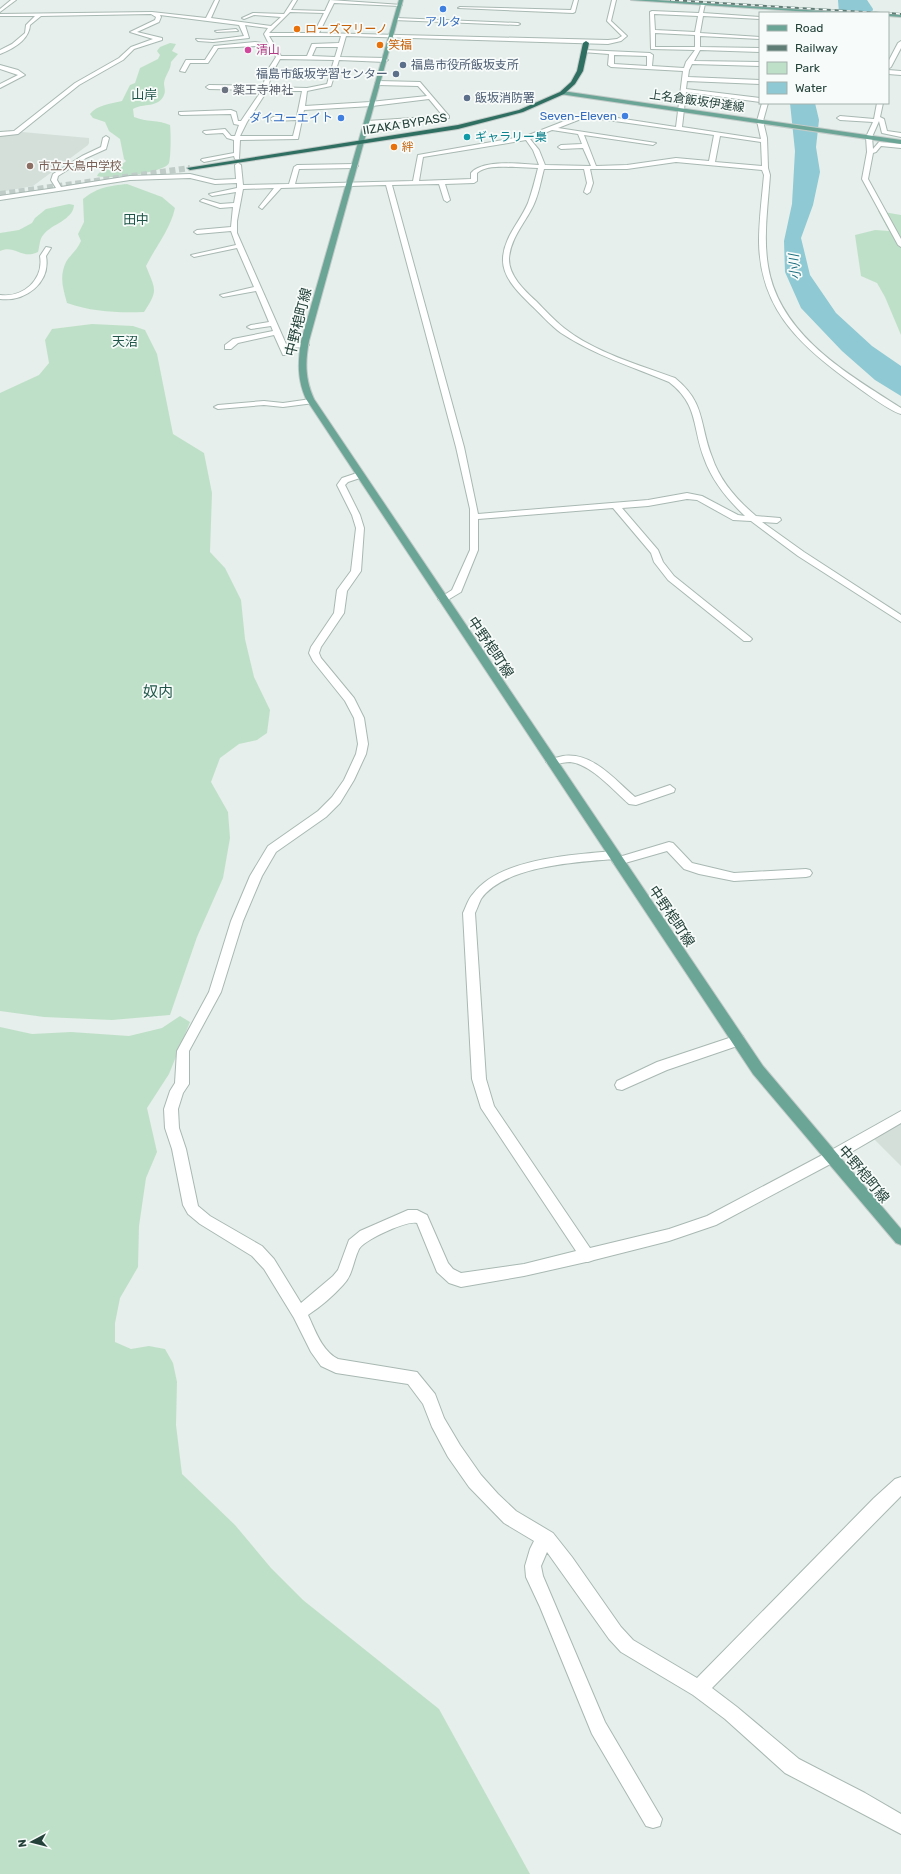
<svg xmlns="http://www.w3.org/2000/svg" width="901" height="1874" font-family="Rubik,'Noto Sans JP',sans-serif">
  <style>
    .built { fill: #d4dfda }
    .green { fill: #bfe0c8 }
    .water { fill: #8ec9d4 }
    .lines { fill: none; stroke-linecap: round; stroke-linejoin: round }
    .highway-tunnel { stroke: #bfccc8; stroke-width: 6; stroke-dasharray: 6 3.5; stroke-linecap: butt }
    .minor-casing { stroke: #a8b8b2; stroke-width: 2 }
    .major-casing { stroke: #c2cac8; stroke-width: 2 }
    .highway-casing { stroke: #c2cac8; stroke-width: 2 }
    .minor { fill: #fff; fill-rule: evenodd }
    .major { fill: #6aa596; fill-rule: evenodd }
    .highway { fill: #2f6f62; fill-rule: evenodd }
    .rail-casing { stroke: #5f7d75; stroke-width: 2 }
    .rail { stroke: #f7fbf9; stroke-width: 1.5; stroke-dasharray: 4; stroke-linecap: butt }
    .shop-dot { fill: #3f7fe0; stroke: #f7fbf9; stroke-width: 1.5 }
    .food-dot { fill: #e8710a; stroke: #f7fbf9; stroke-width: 1.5 }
    .hotel-dot { fill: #d1479c; stroke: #f7fbf9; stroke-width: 1.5 }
    .service-dot { fill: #5c6f8a; stroke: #f7fbf9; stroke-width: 1.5 }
    .worship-dot { fill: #6b7280; stroke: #f7fbf9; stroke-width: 1.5 }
    .culture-dot { fill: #0f9aa8; stroke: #f7fbf9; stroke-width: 1.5 }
    .education-dot { fill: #8d6e63; stroke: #f7fbf9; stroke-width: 1.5 }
    .labels { text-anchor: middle; stroke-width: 3.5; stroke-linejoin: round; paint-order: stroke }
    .far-shop-label { font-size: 12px; fill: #366cbe; stroke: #f7fbf9; text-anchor: end }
    .far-food-label { font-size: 12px; fill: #c56008; stroke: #f7fbf9; text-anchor: start }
    .far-hotel-label { font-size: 12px; fill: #b23c85; stroke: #f7fbf9; text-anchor: start }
    .far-service-label { font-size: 12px; fill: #4e5e75; stroke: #f7fbf9; text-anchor: start }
    .far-worship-label { font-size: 12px; fill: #5b616d; stroke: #f7fbf9; text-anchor: start }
    .far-street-label { font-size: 12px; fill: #24423a; stroke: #f7fbf9 }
    .far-culture-label { font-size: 12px; fill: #0d838f; stroke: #f7fbf9; text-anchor: start }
    .far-education-label { font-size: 12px; fill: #785e54; stroke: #f7fbf9; text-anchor: start }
    .far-neighbourhood-label { font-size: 13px; fill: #1f5548; stroke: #f7fbf9 }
    .far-water-label { font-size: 13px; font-style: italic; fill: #1c6f80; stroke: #f7fbf9 }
    .street-label { font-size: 14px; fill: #24423a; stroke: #f7fbf9 }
    .neighbourhood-label { font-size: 15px; fill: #1f5548; stroke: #f7fbf9 }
  </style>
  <rect width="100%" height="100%" fill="#e6efeb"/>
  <g class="built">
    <polygon points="22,132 89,138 89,143 88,145 33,186 0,192 0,135 7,136"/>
    <polygon points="901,1123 901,1166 873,1138"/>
  </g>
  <g class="green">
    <path d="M170 43 176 44 172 51 178 54 171 62C171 70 165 75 164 83 164 87 166 91 164 95 159 108 143 103 133 109L134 117C146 122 159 120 170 125 171 132 171 157 169 163 165 173 107 180 97 176 103 165 119 169 126 161L124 159 120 139 109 131 105 122 93 118 90 114C97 105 110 104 122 101L130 85 135 83 140 68 158 59 160 55 157 51 160 47Z"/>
    <path d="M127 184 162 197 175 208C170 230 156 246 146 266 155 289 159 290 144 312 118 313 93 312 67 303 63 288 59 277 66 262 70 255 76 252 81 241L78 234 84 222 83 199C98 187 109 186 127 184Z"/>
    <path d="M69 204 74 205C73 220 52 224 44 234 39 239 40 246 38 252 22 260 14 244 0 251V233L19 230 32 223 35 218 46 209Z"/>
    <polygon points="878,211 901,215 901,335 885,297 877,283 861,276 855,235 875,230 889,231"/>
    <polygon points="92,324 133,326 145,330 157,354 173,434 204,453 212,493 210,552 225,568 241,600 245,639 254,677 270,710 267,733 257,740 239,744 220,758 211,782 228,812 230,838 223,878 197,937 170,1015 112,1020 44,1017 0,1011 0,393 39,375 49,363 45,340 52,329"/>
    <polygon points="180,1016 190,1022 169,1074 147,1108 157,1152 146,1178 139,1226 138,1267 120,1298 115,1323 115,1342 131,1349 149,1346 165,1349 173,1363 177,1382 176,1425 182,1474 235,1525 271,1568 303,1600 439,1709 530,1874 0,1874 0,1027 32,1034 71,1032 129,1036 162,1028"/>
  </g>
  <g class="water">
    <polygon points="838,0 867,0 873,9 872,13 839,13"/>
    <polygon points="790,103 815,103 819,120 816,147 820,172 813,205 801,238 810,275 836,313 872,346 901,366 901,396 875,380 842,351 801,308 785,272 784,241 792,204 795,151"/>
  </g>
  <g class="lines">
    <polyline class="highway-tunnel" points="0,194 190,168"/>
    <g class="minor-casing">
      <g id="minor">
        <polygon points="11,0 16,0 0,12 0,9"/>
        <path d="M215 0H219L211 18 271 26 281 17 254 15 244 19 242 18 253 13 284 14 293 0H297L291 10 325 11 330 0 402 5 400 6 334 3 319 33 608 40 617 39 622 36 607 21 612 0H616L611 21 627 36 621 41 608 44 346 36 340 57 385 58 388 60 385 62 339 60 331 86 307 91 305 106 370 102 427 96 418 86 378 85 375 83 378 81 420 82 449 116V118L367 125 364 123 367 121 443 116 429 99 372 106 304 110 298 139 240 140 239 159H235L234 156 204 162 201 160 202 159 234 153V140L227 138 223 133 206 134 203 132 204 131 225 129 231 136H235L239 125 234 124 231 114 181 115 179 114V112L231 110 236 112 238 121H241L262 90 209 89 206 87 209 85 263 86 267 71 276 57 271 48 255 46 218 48 208 63H190L185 72 180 71 186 60H205L214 46 255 42 269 44 264 34 268 28 245 25 249 38 213 42 198 41 196 39 213 40 244 36 239 25 160 15 161 17 159 22 137 32 162 38V40L134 49 123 60 79 85 18 134 0 136V132L14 131 75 83 119 58 131 47 153 39 130 32 155 20 156 17 151 14 41 16 30 25C29 40 13 49 0 54V50L12 44 25 33 26 25 35 16H0V14L152 12 206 18ZM290 12 324 13 314 33H269ZM269 36H341L339 43 312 44 307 56H281ZM316 47H338L335 57 312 56ZM280 59 334 60 327 84 307 88 268 87 272 73ZM267 91H302L297 116 273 117 270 119 273 121 297 120 293 136H240L247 122Z"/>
        <polygon points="574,0 578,0 575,12 573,13 458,8 460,7 571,10"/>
        <path d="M703 3 705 4 703 13 760 17V19L703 16 700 33 760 37V39L700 36V47L760 48V52L700 50 694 61 760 62V66L692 64 689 70 688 77 760 80V84L687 81 686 89 760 98V102L686 92 682 127 761 139 757 121 762 103H768L763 121 767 138 768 168 770 175C768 205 763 236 768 266 779 335 848 374 901 408V414C889 411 856 386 845 378 796 342 760 306 759 242 759 220 762 197 764 175L762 170 676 162 627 169H590L593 183 590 192 587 194 584 192 587 183 584 169H544C541 180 539 193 534 204 526 222 510 238 509 259 509 276 524 290 536 301 545 310 554 320 564 328 594 352 639 365 675 378 706 403 699 424 712 457 720 481 737 500 756 516L780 518 781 520 777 523 762 522 804 552 901 615V622L798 556 751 521 733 520 697 500 687 499 648 506 622 508 658 550 663 562 674 576 750 637 752 639 750 641H744L668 580 654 562 651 553 613 508 478 519V550L461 592 446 601H440L438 599 452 590 470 550V509L456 447 386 185 281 188 262 209 259 207 274 188 243 189 237 221V233L286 344 305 343 309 345 305 347 288 348 290 353 286 355H283L274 335 238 343 231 349H225V345L233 339 273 331 271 326 251 329 247 327 251 325 269 322 256 291 223 297 220 295 254 287 237 248 194 257 191 255 236 245 231 231 197 234 194 232 197 230 231 227 233 207 220 208 200 201 203 199 220 204 234 203 236 192 212 196 209 194 237 188V183L215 184 190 178 130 180 0 200V196L56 188 51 180 53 174 82 156 101 147 103 138 106 136 109 138 106 149 86 158 58 176 57 180 61 187 130 176 190 174 215 180 236 179 235 165 238 163 241 165 243 185 289 184 294 167 297 165 355 164 358 166 355 168 299 169 295 184 413 181 418 155 526 136 585 113 676 127 683 71 611 67 608 65 609 54 582 52 585 50 650 53 653 55 652 66 684 68 686 62 695 50 651 49 650 12 652 11 699 13 701 4ZM654 14 698 16 695 32 655 30ZM655 33 695 35V47H655ZM614 55 647 56V66L614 64ZM586 117 714 135 709 161 676 158 627 165 596 166 584 135 653 145 656 143 558 128ZM552 130 578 134 582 144 561 145 558 147 561 149 583 148 591 166 545 165 539 150 530 139ZM720 136 761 142 762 166 715 162ZM526 140 533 150 539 165C521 164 483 159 471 173V179L419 181 423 157ZM516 167 538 168C535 180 532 192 528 203 520 222 504 237 503 258 502 277 518 292 530 304 540 313 550 325 561 333 594 355 633 367 669 382 699 405 692 427 704 458 712 481 728 500 745 516L738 515 702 496 687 493 648 500 478 514 464 447 392 185 439 184 444 200 447 202 450 200 445 184 474 183 477 181V173C486 165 504 167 516 167Z"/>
        <polygon points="396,18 518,23 520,24 518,25 394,20"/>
        <polygon points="236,29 238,31 217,32 215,31"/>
        <polygon points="901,41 901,48 891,67 888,69 888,62 898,43"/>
        <polygon points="0,65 18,70 25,75 0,88 0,84 18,75 0,69"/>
        <polygon points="888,70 901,71 901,75 888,74"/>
        <polygon points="877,103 883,103 880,117 884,119 887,131 901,133 901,137 882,133 879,121 872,137 873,149 879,142 901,144 901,148 881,146 876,152 873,153 868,179 901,239 901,247 898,245 862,179 867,152 866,137 873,122 840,120 837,118 840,116 874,119"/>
        <path d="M46 247 51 248 46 256C51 283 25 302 0 299V295C23 298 44 280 40 256Z"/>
        <polygon points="311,399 314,399 314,403 283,407 264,405 218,409 214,407 218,405 264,401 283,403"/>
        <path d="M360 472 363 473V477L348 482 345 485 360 515 364 528 361 571 347 591 344 613 321 647 319 653 321 658 354 698 364 718 368 744 366 754 354 780 340 803 326 817 276 852 262 876 243 921 221 992 189 1051V1084L183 1093 178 1109 179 1128 186 1149 198 1206 210 1216 262 1246 274 1259 301 1303 333 1276 338 1270 349 1240 360 1231 408 1210H417L427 1215 448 1263 453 1269 461 1273 524 1264 576 1251 481 1108 472 1079 463 913C466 907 468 899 473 894 500 858 572 855 614 851L618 852 620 855 619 857 669 842 673 843 692 863 734 873 806 869 810 870 812 873 810 876 806 877 734 881 699 874 684 869 667 851 618 865 614 864 612 861 614 859C577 862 504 866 481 899 479 903 477 909 475 913L486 1079 494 1106 590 1248 669 1229 707 1216 826 1153 901 1111V1123L836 1161 716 1225 669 1241 594 1260 588 1262H586L524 1276 461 1287 449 1283 437 1272 417 1223C407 1220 364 1240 359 1249 353 1261 353 1275 343 1285 333 1296 320 1307 308 1315 315 1330 322 1351 338 1359L417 1372 435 1394 444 1418 460 1445 481 1475 498 1494 516 1511 553 1533 572 1557 621 1627 633 1640 697 1678 874 1498 895 1479 901 1477V1496L712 1688 737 1707 799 1759 865 1793 901 1814V1834L785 1773 725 1719 693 1695 621 1652 609 1639 547 1552 541 1566 543 1576 605 1722 662 1819 660 1826 653 1828 646 1826 592 1734 540 1607 526 1577 525 1566 530 1549 534 1541 504 1523 469 1487 448 1457 432 1427 423 1404 408 1384 336 1373 321 1366 311 1352 294 1318 264 1269 252 1256 200 1224 188 1214 183 1205 172 1149 165 1128 164 1109 170 1091 175 1083 177 1051 209 992 231 921 250 876 268 846 318 811 332 797 344 780 356 754 358 744 354 718 345 701 313 661 309 653 311 647 334 613 337 590 351 571 356 528 352 515 337 485 342 478Z"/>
        <path d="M563 756C593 752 615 780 635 797L670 785 675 789 674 792 636 805 629 804C614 791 591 764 570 762 564 762 557 764 551 765L546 762 547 760Z"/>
        <polygon points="738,1035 743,1036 744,1040 743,1044 667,1070 622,1090 617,1089 615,1085 617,1081 657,1062"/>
      </g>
    </g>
    <g class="major-casing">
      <g id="major">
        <path d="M399 0H403L309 341C305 362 305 379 314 399L763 1066 901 1229V1245L896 1243 753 1074 306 399C297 379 298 362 301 341Z"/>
        <polygon points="631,0 656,0 851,13 825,13"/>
        <polygon points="888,14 901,15 901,17 888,16"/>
        <polygon points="562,91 901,140 901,144 560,94"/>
      </g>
    </g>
    <g class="highway-casing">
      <polygon id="highway" points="586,41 589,43 583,71 575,84 564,94 523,112 458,129 190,170 187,168 458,125 519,110 560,92 571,82 577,71 583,43"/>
    </g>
    <use href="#minor" class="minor"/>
    <use href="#major" class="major"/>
    <use href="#highway" class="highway"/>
    <g class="rail-casing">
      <g id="rail">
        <polyline points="671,0 881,13"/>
        <polyline points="888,13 901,14"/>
      </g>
    </g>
    <use href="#rail" class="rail"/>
  </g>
  <g class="shop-dot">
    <circle cx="443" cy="9" r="4"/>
    <circle cx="625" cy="116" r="4"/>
    <circle cx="341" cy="118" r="4"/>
  </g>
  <g class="food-dot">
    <circle cx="297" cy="29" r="4"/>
    <circle cx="380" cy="45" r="4"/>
    <circle cx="394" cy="147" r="4"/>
  </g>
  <circle class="hotel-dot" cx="248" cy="50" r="4"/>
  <g class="service-dot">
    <circle cx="403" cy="65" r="4"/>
    <circle cx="396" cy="74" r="4"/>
    <circle cx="467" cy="98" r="4"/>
  </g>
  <circle class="worship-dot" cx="225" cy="90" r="4"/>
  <circle class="culture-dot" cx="467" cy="137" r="4"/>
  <circle class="education-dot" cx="30" cy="166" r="4"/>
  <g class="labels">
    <g class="far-shop-label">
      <text x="443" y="26" text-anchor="middle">アルタ</text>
      <text x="617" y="120">Seven-Eleven</text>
      <text x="333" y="122">ダイユーエイト</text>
    </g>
    <g class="far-food-label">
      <text x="305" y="33">ローズマリーノ</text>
      <text x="388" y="49">笑福</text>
      <text x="402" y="151">絆</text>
    </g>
    <g class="far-hotel-label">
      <text x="256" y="54">清山</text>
    </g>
    <g class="far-service-label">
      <text x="411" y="69">福島市役所飯坂支所</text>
      <text x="388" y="78" text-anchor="end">福島市飯坂学習センター</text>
      <text x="475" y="102">飯坂消防署</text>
    </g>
    <g class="far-worship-label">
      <text x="233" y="94">薬王寺神社</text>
    </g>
    <g class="far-street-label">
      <text transform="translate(697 101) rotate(8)" y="4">上名倉飯坂伊達線</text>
      <text transform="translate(405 124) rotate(-9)" y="4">IIZAKA BYPASS</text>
    </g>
    <g class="far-culture-label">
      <text x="475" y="141">ギャラリー梟</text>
    </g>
    <g class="far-education-label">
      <text x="38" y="170">市立大鳥中学校</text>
    </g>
    <g class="far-neighbourhood-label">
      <text x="144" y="99">山岸</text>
      <text x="136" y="224">田中</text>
      <text x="125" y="346">天沼</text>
    </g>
    <g class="far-water-label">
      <text transform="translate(794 267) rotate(-94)" y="5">小川</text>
    </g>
    <g class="street-label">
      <text transform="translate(298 322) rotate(-76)" y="5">中野梍町線</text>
      <text transform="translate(491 647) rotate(56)" y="5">中野梍町線</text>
      <text transform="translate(672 916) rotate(56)" y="5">中野梍町線</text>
      <text transform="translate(864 1174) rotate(50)" y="5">中野梍町線</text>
    </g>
    <g class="neighbourhood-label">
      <text x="158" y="697">奴内</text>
    </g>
  </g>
  <rect x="759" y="12" width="130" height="92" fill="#f7fbf9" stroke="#a3b1ad"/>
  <rect x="767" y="25" width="20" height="6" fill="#6aa596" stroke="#a3b1ad"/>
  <text x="795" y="32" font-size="12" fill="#24423a">Road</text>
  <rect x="767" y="45" width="20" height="6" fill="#5f7d75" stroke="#a3b1ad"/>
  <text x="795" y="52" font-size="12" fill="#24423a">Railway</text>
  <rect x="767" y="62" width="20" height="12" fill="#bfe0c8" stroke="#a3b1ad"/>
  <text x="795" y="72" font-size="12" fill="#24423a">Park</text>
  <rect x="767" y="82" width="20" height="12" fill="#8ec9d4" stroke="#a3b1ad"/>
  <text x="795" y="92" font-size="12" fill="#24423a">Water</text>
  <g transform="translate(32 1842) rotate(263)" stroke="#f7fbf9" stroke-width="3" paint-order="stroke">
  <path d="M0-3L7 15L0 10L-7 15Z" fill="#24423a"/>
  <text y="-6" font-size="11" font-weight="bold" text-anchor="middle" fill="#24423a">N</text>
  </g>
</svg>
